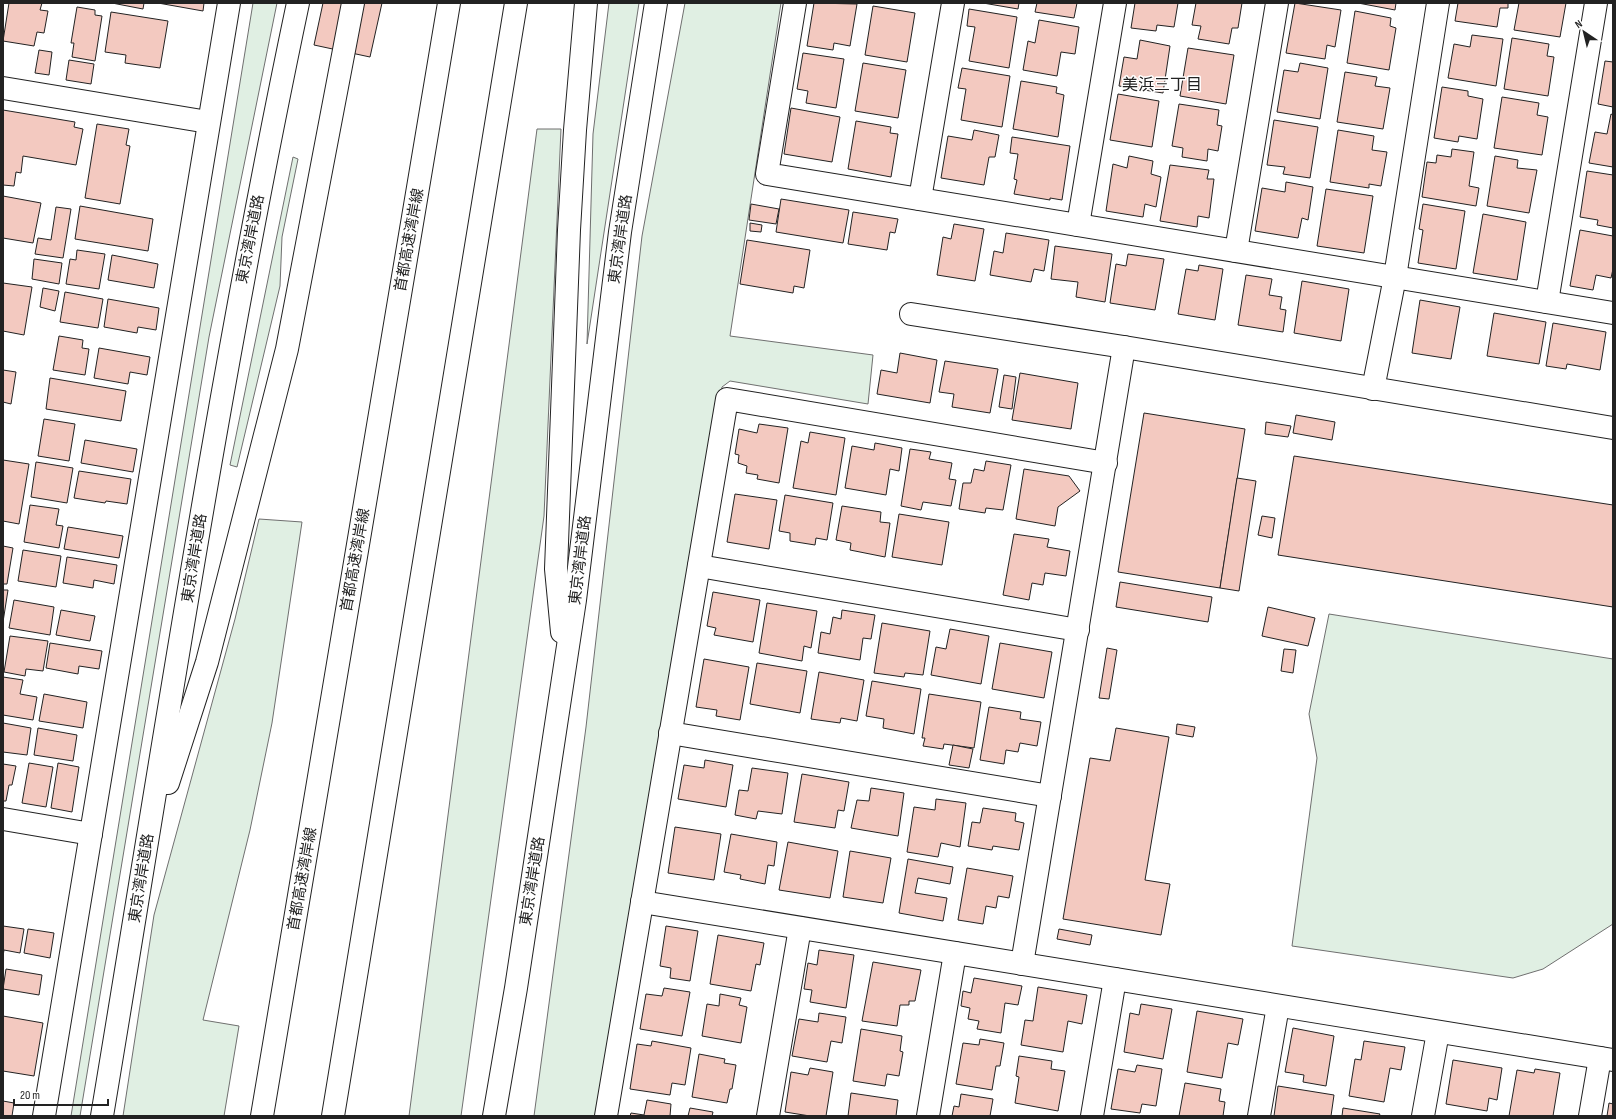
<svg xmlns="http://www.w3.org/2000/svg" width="1616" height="1119" font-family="'Sofia Sans Condensed','Noto Sans JP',sans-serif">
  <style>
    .green { fill: #e0efe3; stroke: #6f6f6f }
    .building { fill: #f3c9c0; stroke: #222 }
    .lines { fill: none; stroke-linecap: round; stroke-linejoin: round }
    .minor-casing { stroke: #222; stroke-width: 24 }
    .highway-casing { stroke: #222; stroke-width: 24 }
    .minor { stroke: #fff; stroke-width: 22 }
    .highway { stroke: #fff; stroke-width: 22 }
    .labels { text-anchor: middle; stroke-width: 3; stroke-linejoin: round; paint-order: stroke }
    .street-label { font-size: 15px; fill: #222; stroke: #fff }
    .neighbourhood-label { font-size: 16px; fill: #222; stroke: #fff }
  </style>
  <rect width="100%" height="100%" fill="#fff"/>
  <g class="green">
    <polygon points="253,3 277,3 209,337 80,1116 71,1116"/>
    <polygon points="609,3 639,3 587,344 593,134"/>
    <polygon points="685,3 781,3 730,336 873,355 868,404 730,381 722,387 610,1116 534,1116 586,727 642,236"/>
    <polygon points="537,129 561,129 544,516 461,1116 409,1116"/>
    <polygon points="293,157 298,159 282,237 280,286 237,467 230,465"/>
    <polygon points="259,519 302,522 272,723 250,830 203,1020 239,1026 224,1116 123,1116 154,915 235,619"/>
    <polygon points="1329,614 1613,659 1613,924 1543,969 1513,978 1292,946 1317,758 1309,714"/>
  </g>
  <g class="building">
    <polygon points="9,3 42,3 40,10 48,11 44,33 37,32 34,46 3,41"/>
    <polygon points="112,3 144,3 143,9"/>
    <polygon points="158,3 204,3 203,11"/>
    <polygon points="323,3 382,3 370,57 314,45"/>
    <polygon points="814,3 857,4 850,46 834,43 833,50 807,46"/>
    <polygon points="983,3 1019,3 1018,9"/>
    <polygon points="1037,3 1077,3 1074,18 1035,12"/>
    <polygon points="1135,3 1178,3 1174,27 1157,25 1156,31 1131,28"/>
    <polygon points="1196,3 1242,3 1238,28 1232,28 1229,44 1198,39 1201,26 1192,25"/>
    <polygon points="1295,3 1341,10 1335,47 1327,45 1325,59 1286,53"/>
    <polygon points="1358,3 1396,3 1395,10"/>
    <polygon points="1458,3 1508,3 1508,8 1500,8 1497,27 1455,21"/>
    <polygon points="1519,3 1566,3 1560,37 1514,30"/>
    <polygon points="873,6 915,13 907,62 865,55"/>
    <polygon points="77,7 95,10 95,15 102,16 95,61 72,57 74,43 71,43"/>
    <polygon points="969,9 1017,17 1009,68 969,61 975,27 967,26"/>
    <polygon points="1355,11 1391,18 1390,26 1396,28 1389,70 1347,63"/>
    <polygon points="111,12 168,21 160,68 125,63 126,55 105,52"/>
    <polygon points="1039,20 1079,27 1075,54 1061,52 1057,76 1023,70 1028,41 1035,43"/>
    <polygon points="1472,35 1503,39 1496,86 1448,78 1454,44 1470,47"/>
    <polygon points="1512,38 1549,44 1547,56 1554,57 1548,96 1504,89"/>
    <polygon points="1140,40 1170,46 1163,93 1119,86 1124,57 1137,59"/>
    <polygon points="1188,48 1234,55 1226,104 1180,96"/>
    <polygon points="39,50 52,52 49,75 35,73"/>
    <polygon points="803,53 844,59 836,108 806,103 808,91 797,89"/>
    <polygon points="69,60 94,64 91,84 66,80"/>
    <polygon points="1605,61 1613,62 1613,107 1598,104"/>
    <polygon points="863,63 906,70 898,118 855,111"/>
    <polygon points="1300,63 1328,68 1320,119 1277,112 1284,70 1298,72"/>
    <polygon points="962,68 1010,76 1002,127 961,120 966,89 958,88"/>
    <polygon points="1345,72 1377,77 1375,86 1390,88 1383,129 1337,122"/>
    <polygon points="1021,81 1057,87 1056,93 1064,95 1058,137 1013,129"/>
    <polygon points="1442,87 1468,91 1468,96 1483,99 1477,139 1459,136 1458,142 1434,138"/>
    <polygon points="1118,94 1159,101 1152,147 1110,140"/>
    <polygon points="1502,97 1539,103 1537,115 1548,117 1542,155 1494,148"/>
    <polygon points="1179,104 1219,110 1217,125 1222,126 1218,151 1208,149 1207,161 1182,157 1183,148 1172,146"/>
    <polygon points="791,108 840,117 832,162 784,154"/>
    <polygon points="3,110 75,122 74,127 83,129 76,165 23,156 21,173 16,172 14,186 3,185"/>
    <polygon points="1611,114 1613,115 1613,167 1589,163 1595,132 1607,134"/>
    <polygon points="1274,120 1318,127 1310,178 1283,174 1285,167 1267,165"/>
    <polygon points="856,121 891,127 890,133 898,134 891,177 848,169"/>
    <polygon points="97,124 129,129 126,145 130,146 120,204 85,198"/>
    <polygon points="974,130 999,135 995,157 989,157 984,185 941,178 948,136 972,140"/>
    <polygon points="1338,130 1374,136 1372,150 1387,152 1381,186 1369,184 1369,188 1330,182"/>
    <polygon points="1012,137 1070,146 1062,200 1050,198 1050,200 1014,194 1017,180 1014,179 1018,154 1010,153"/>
    <polygon points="1452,149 1474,152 1469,186 1479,188 1476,206 1422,197 1427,162 1436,163 1437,155 1451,157"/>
    <polygon points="1129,156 1153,161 1151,174 1161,177 1156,207 1145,204 1143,217 1106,211 1113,164 1127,168"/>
    <polygon points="1495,156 1518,160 1517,168 1537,170 1529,213 1487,206"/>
    <polygon points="1170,165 1209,170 1207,179 1214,179 1209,218 1198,216 1197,227 1160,221"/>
    <polygon points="1587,171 1613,175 1613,228 1597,225 1598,220 1580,217"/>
    <polygon points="1286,182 1313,187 1308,220 1302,218 1298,238 1255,231 1262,188 1285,192"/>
    <polygon points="1326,189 1373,196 1364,253 1317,246"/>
    <polygon points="3,196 41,203 33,243 3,238"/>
    <polygon points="781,199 849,210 843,243 776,232"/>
    <polygon points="751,204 779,209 776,224 749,220"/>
    <polygon points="1423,204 1465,211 1456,269 1418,263 1423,230 1419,229"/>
    <polygon points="80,206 153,219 148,251 75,239"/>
    <polygon points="56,207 71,209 63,258 35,254 38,238 51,240"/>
    <polygon points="853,212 898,219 895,233 890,232 887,250 848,244"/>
    <polygon points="1483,214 1526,222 1517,280 1473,273"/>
    <polygon points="750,223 762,225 761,232 750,231"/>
    <polygon points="954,224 984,229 975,281 937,275 943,237 951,239"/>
    <polygon points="1580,230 1613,236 1613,269 1611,278 1596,275 1593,290 1570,286"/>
    <polygon points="1006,233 1049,240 1044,271 1034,269 1031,282 990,275 994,251 1003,253"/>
    <polygon points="747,240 810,250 804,288 794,286 793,293 740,284"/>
    <polygon points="1055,246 1112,254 1105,302 1076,297 1078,282 1051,279"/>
    <polygon points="77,250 105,254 99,289 66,284 70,259 76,260"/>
    <polygon points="1128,254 1164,259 1155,310 1110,303 1116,264 1126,266"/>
    <polygon points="112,255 158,264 154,288 108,280"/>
    <polygon points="34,259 62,263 59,284 32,279"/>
    <polygon points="1199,265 1223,269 1215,320 1178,314 1186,269 1198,271"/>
    <polygon points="1246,275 1272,279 1269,295 1282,297 1280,309 1286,310 1283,332 1238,325"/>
    <polygon points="1302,281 1349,289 1341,341 1294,333"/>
    <polygon points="3,283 32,287 24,335 3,331"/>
    <polygon points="43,288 59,291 55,311 40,307"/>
    <polygon points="65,292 103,299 98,328 60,322"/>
    <polygon points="108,299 159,308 156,330 138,327 137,333 104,327"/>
    <polygon points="1420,300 1460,307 1451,359 1412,353"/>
    <polygon points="1494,313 1546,322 1539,364 1487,356"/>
    <polygon points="1553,323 1606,332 1600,370 1567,364 1566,369 1546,366"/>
    <polygon points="59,336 83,340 82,348 89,349 85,375 53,370"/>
    <polygon points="99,348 150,357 147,375 130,372 128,384 94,378"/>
    <polygon points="900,353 937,360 930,403 877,394 881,370 897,373"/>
    <polygon points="945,361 998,369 990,413 952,407 954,394 939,392"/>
    <polygon points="3,370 16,372 11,404 3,402"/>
    <polygon points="1020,373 1078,383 1071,429 1012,420"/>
    <polygon points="1004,375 1016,377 1012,409 999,407"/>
    <polygon points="50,378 126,391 121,421 46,409"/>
    <polygon points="1144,413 1245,429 1220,588 1118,572"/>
    <polygon points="1296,415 1335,422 1332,440 1293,433"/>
    <polygon points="44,419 75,424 69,461 38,456"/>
    <polygon points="1266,422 1291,426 1288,437 1265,434"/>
    <polygon points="759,424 788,428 779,483 757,479 758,475 746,473 747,466 738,463 739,455 735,454 739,429 757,433"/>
    <polygon points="810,432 845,438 836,495 793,488 801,441 808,443"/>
    <polygon points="85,440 137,449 133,472 81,463"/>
    <polygon points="875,443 902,448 899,471 890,469 886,495 845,488 852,446 874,450"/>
    <polygon points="910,449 931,452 929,459 952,463 949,479 956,480 951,506 923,502 921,510 901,506"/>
    <polygon points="1294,456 1613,505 1613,607 1278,555"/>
    <polygon points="3,460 29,464 19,524 3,521"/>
    <polygon points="986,461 1011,465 1003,510 986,508 985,513 959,509 963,483 971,483 974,469 984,471"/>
    <polygon points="36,462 73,468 67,503 31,497"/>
    <polygon points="1024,469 1069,476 1080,491 1058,507 1055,526 1016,519"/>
    <polygon points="79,471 131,479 127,504 106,501 105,503 74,498"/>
    <polygon points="1237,478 1256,481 1239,591 1220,588"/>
    <polygon points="735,494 777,500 769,549 727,542"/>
    <polygon points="785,495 833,503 827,540 816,538 815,545 790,541 790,533 779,531"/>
    <polygon points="30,505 59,509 56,525 63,526 59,548 24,542"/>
    <polygon points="842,506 881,512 880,522 890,523 885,557 850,550 851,543 836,540"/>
    <polygon points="899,514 949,522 942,565 892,557"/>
    <polygon points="1262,516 1275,518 1272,538 1258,535"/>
    <polygon points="68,527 123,536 119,558 64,549"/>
    <polygon points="1014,534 1049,539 1047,547 1070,551 1066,576 1045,573 1043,585 1032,583 1029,600 1003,595"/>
    <polygon points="3,546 13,548 7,584 3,584"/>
    <polygon points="23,550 61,556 56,587 18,581"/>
    <polygon points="67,557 117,565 114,584 94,580 93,588 63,583"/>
    <polygon points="1120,582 1212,597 1208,622 1116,607"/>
    <polygon points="3,590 8,590 3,622"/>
    <polygon points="713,592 760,600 753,642 714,635 716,628 707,626"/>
    <polygon points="14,600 54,607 50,635 9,628"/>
    <polygon points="767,603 817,611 811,648 804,646 802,661 759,653"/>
    <polygon points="1268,607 1315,618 1308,646 1262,636"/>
    <polygon points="61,610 95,616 90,641 56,635"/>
    <polygon points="842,610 875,615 871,639 863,638 860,660 818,653 821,632 830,634 833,617 841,619"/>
    <polygon points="882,623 930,631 923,675 905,673 904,677 874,673"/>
    <polygon points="950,629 989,636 981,684 931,675 936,647 946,649"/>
    <polygon points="10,636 48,641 43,671 26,669 25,676 4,672"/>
    <polygon points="50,643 102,651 99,669 79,666 78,674 46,668"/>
    <polygon points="1000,643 1052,652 1044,698 992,689"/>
    <polygon points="1107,648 1117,650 1109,699 1099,698"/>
    <polygon points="1284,649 1296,650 1293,673 1281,671"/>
    <polygon points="704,659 749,667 740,720 716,716 717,710 696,707"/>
    <polygon points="757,663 807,671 800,713 750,704"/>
    <polygon points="819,672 864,680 857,721 841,718 840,723 811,719"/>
    <polygon points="3,677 23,680 20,694 37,697 33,720 3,715"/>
    <polygon points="872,681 921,689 914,734 883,728 884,719 866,716"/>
    <polygon points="44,694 87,702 83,728 39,721"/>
    <polygon points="929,694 981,702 974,748 944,744 943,749 923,746 925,738 922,738"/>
    <polygon points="989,707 1021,712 1020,719 1041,722 1037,746 1020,743 1018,752 1006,750 1004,764 980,760"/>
    <polygon points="3,723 31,728 27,755 3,752"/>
    <polygon points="1177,724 1195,727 1193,737 1176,734"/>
    <polygon points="38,728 77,735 73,761 34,755"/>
    <polygon points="1116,728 1169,737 1145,880 1170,884 1161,935 1063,919 1090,758 1110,761"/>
    <polygon points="953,745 973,749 969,768 949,765"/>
    <polygon points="705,760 733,765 726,807 678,799 684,765 704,768"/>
    <polygon points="29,763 53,767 46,807 22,803"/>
    <polygon points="58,763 79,767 72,812 51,808"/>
    <polygon points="3,764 16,766 12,785 9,785 6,801 3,801"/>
    <polygon points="752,768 788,773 782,814 758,811 756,819 735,815 739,790 748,791"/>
    <polygon points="802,774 849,782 844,811 838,810 835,828 794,822"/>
    <polygon points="871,788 904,793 898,836 851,828 857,800 869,801"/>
    <polygon points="936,799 966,803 960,847 941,843 938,857 907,852 914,807 935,810"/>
    <polygon points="983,808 1016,813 1015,821 1024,823 1019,850 993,846 992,850 968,846 972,822 980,823"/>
    <polygon points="675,827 721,834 714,880 668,873"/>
    <polygon points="731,834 777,842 774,866 768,865 765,884 740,879 741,875 724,872"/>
    <polygon points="788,842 838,851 830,898 779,890"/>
    <polygon points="850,851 891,858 883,903 843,897"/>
    <polygon points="908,859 953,867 950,884 918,878 915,893 947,898 943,921 899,913"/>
    <polygon points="967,868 1013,876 1009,898 998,896 996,908 986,906 983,924 958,920"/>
    <polygon points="3,926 24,929 20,953 4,950 3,956"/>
    <polygon points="666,926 698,931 690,981 670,978 671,968 660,966"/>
    <polygon points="28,929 54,933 50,958 24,953"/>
    <polygon points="1059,929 1092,935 1090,945 1057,939"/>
    <polygon points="718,935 764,943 760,965 756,964 751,991 710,984"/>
    <polygon points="819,950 854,955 846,1008 810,1002 812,990 804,989 808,963 817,965"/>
    <polygon points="873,962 921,970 915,1001 909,1001 909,1005 900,1005 897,1026 862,1021"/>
    <polygon points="6,969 42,975 39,995 3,989"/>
    <polygon points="974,978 1022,986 1018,1005 1005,1003 1001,1033 977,1029 979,1021 968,1019 970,1008 961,1006 963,991 971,993"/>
    <polygon points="1038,987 1087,995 1082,1024 1068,1021 1063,1052 1021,1045 1025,1020 1033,1021"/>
    <polygon points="664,988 690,992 682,1036 640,1029 646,994 662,996"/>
    <polygon points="720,994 741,998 739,1005 747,1007 741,1043 702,1036 707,1004 719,1006"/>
    <polygon points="1141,1004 1172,1009 1163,1059 1124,1052 1130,1013 1139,1015"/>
    <polygon points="1197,1011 1243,1019 1238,1045 1228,1043 1222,1078 1187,1072"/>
    <polygon points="819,1013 846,1017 842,1043 831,1041 827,1062 792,1056 799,1019 818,1022"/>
    <polygon points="3,1016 43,1023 34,1076 3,1071"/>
    <polygon points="1293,1028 1334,1036 1326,1086 1303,1082 1304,1075 1285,1072"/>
    <polygon points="861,1029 902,1036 900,1051 903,1052 899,1076 887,1074 885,1086 853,1081"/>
    <polygon points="980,1039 1004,1043 1000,1066 996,1066 992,1090 956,1084 963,1043 979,1045"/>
    <polygon points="652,1041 691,1048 685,1085 672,1083 670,1095 630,1089 637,1044 651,1046"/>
    <polygon points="1364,1041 1405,1047 1401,1070 1390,1068 1384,1102 1349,1096 1355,1059 1361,1060"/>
    <polygon points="699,1054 725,1059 724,1063 736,1065 732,1089 730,1089 727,1103 692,1097"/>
    <polygon points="1019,1056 1052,1061 1051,1069 1065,1071 1058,1111 1015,1103 1019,1077 1016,1076"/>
    <polygon points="1453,1060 1502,1068 1497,1100 1489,1098 1487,1111 1446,1104"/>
    <polygon points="1137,1065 1162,1069 1156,1106 1142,1104 1140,1113 1111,1109 1118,1069 1135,1072"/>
    <polygon points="810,1068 833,1072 826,1116 810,1116 785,1112 791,1072 808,1075"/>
    <polygon points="1535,1069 1560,1073 1553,1116 1509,1116 1517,1070 1534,1073"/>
    <polygon points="1185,1083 1221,1089 1219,1101 1225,1102 1223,1116 1179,1116"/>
    <polygon points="1278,1086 1334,1095 1331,1116 1274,1116"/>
    <polygon points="851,1093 898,1100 896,1116 848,1116"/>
    <polygon points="961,1094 993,1099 990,1116 952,1116 954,1106 959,1107"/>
    <polygon points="647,1100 671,1104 670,1116 630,1116 631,1113 644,1115"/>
    <polygon points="3,1101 14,1103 12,1116 3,1116"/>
    <polygon points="1609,1103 1613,1104 1613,1116 1607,1116"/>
    <polygon points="690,1108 713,1112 712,1116 688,1116"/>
    <polygon points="1343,1108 1380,1114 1379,1116 1342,1116"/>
  </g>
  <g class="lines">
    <g class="minor-casing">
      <g id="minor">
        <polyline points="795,3 767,174 1613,313"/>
        <polyline points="3,88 208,122"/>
        <polyline points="920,199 953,3"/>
        <polyline points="1078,225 1115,3"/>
        <polyline points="1236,251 1277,3"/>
        <polyline points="1547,302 1596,3"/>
        <polyline points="911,314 1124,347 1613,428"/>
        <polyline points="1373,389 1395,277 1438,3"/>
        <polyline points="699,566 1078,630"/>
        <polyline points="670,733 1050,796"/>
        <polyline points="3,819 91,834"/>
        <polyline points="642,902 1613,1060"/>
        <polyline points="1022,964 1124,347"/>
        <polyline points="44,1116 229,3"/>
        <polyline points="606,1116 727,399 1106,463"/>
        <polyline points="768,1116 800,928"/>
        <polyline points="928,1116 955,953"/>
        <polyline points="1092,1116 1115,979"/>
        <polyline points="1259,1116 1278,1006"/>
        <polyline points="1423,1116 1438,1032"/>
        <polyline points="1590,1116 1600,1058"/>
      </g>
    </g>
    <g class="highway-casing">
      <g id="highway">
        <polyline points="562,632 556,569 569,230 575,130 586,3"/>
        <polyline points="168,783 207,662 287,349 353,3"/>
        <path d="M102 1116C164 744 220 372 298 3"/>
        <polyline points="262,1116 449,3"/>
        <polyline points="333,1116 516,3"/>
        <polyline points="494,1116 516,988 575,600 620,232 656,3"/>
      </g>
    </g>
    <use href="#minor" class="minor"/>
    <use href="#highway" class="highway"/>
  </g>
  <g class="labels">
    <g class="street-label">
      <text transform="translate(250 239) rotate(-79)" y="5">東京湾岸道路</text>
      <text transform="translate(620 239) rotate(-82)" y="5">東京湾岸道路</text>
      <text transform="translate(409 240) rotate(-80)" y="5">首都高速湾岸線</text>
      <text transform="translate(194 558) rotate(-81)" y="5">東京湾岸道路</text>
      <text transform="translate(355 560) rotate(-80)" y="5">首都高速湾岸線</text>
      <text transform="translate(580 560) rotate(-83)" y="5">東京湾岸道路</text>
      <text transform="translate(141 878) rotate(-81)" y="5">東京湾岸道路</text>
      <text transform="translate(302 879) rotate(-80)" y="5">首都高速湾岸線</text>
      <text transform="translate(532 881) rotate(-81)" y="5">東京湾岸道路</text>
    </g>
    <g class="neighbourhood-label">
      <text x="1162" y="90">美浜三丁目</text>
    </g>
  </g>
  <rect width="1616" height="1119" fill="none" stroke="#222222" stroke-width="8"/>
  <g transform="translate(1584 32) rotate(325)" stroke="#ffffff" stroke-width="3" paint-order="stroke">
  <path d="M0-3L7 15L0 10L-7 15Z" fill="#222222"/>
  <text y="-6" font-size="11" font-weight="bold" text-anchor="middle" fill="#222222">N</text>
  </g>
  <path d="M14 1099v6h94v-6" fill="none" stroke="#222222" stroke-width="2"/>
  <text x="20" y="1099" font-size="12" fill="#222222" stroke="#ffffff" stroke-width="3" paint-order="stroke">20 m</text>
</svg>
